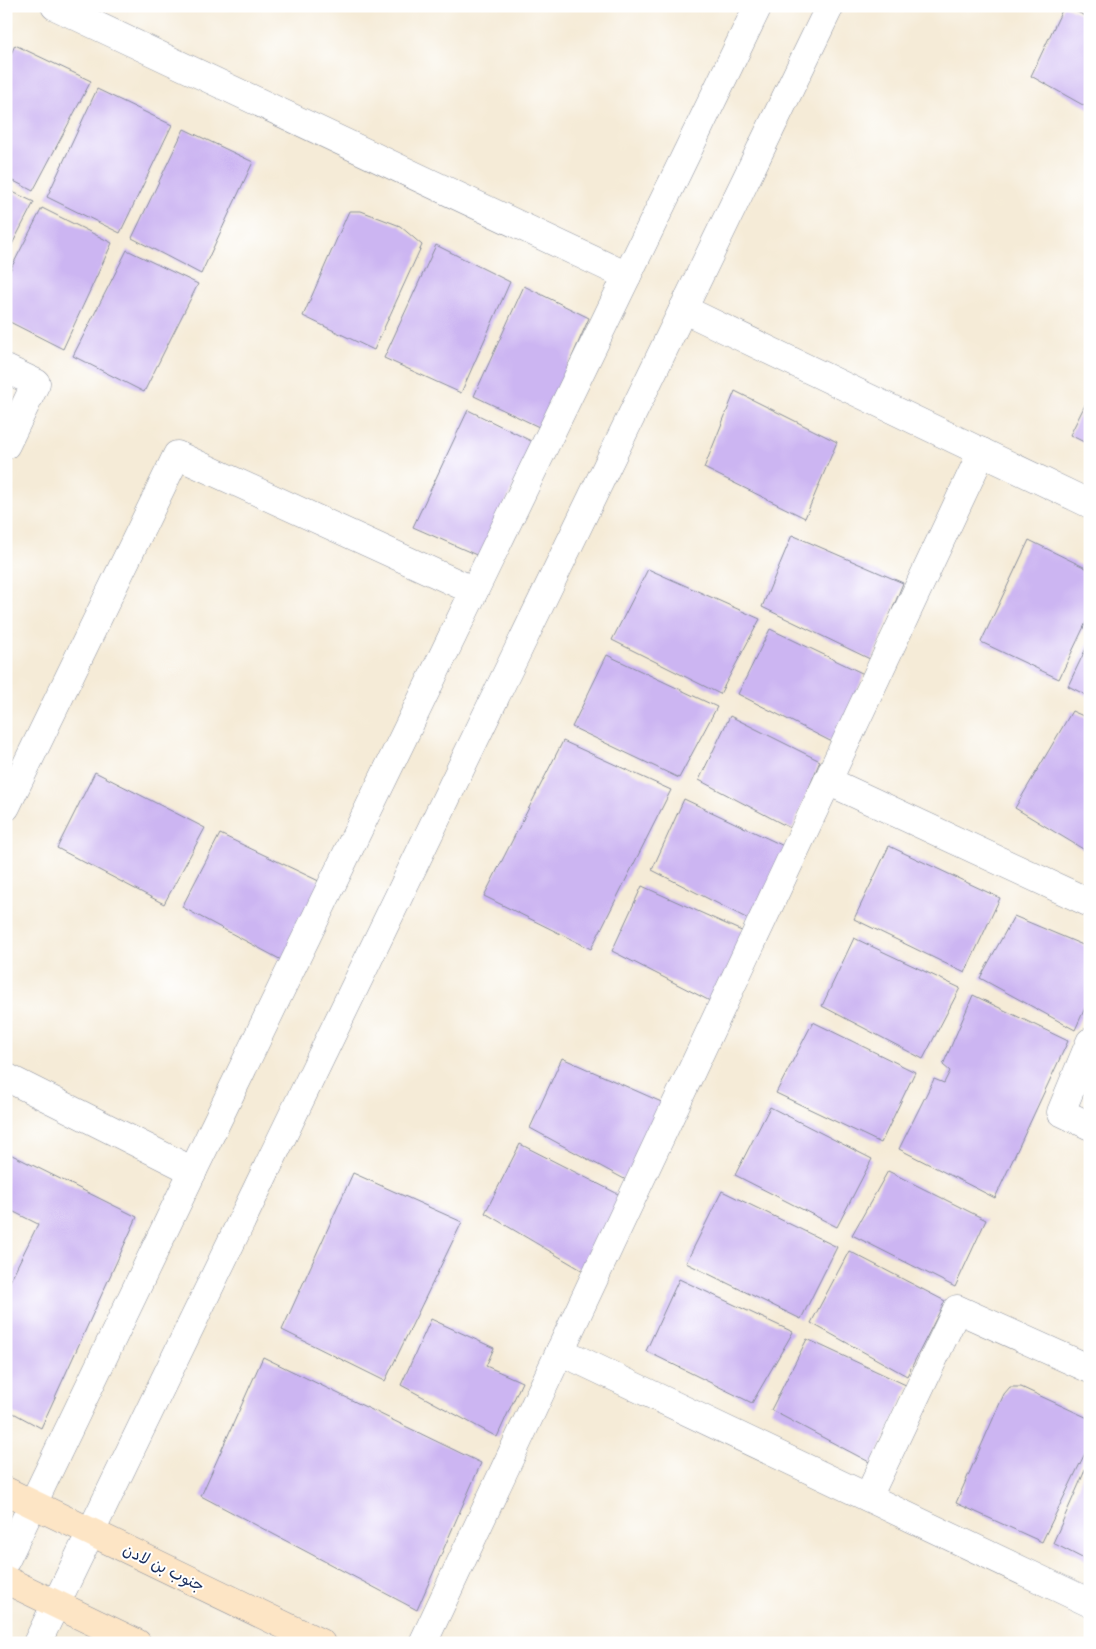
<svg xmlns="http://www.w3.org/2000/svg" width="1096" height="1649" font-family="Sriracha,'Playpen Sans Arabic',sans-serif">
  <style>
    .building { fill: #ccb5f2 }
    .lines { fill: none; stroke-linecap: round; stroke-linejoin: round }
    .street-casing { stroke: #888d9a; stroke-width: 29 }
    .secondary-casing { stroke: #888d9a; stroke-width: 29 }
    .street { stroke: #fff; stroke-width: 28 }
    .secondary { stroke: #fde5c5; stroke-width: 28 }
    .labels { text-anchor: middle; stroke-width: 4; stroke-linejoin: round; paint-order: stroke }
    .street-label { font-size: 16px; fill: #1b2f5e; stroke: #fff }
  </style>
  <rect width="100%" height="100%" fill="#fff"/>
  <filter id="ink" filterUnits="userSpaceOnUse"><feTurbulence type="fractalNoise" baseFrequency=".02" numOctaves="2"/><feDisplacementMap in="SourceGraphic" scale="10" xChannelSelector="R" yChannelSelector="G"/><feConvolveMatrix kernelMatrix="1 2 1 2 8 2 1 2 1" color-interpolation-filters="sRGB"/></filter>
  <filter id="wash" filterUnits="userSpaceOnUse"><feTurbulence type="fractalNoise" baseFrequency=".0096" numOctaves="4" result="noise"/><feDisplacementMap in="SourceGraphic" scale="20" xChannelSelector="R" yChannelSelector="G"/><feGaussianBlur stdDeviation="1.12" result="paint"/><feColorMatrix in="noise" values="0 0 0 0 0 0 0 0 0 0 0 0 0 0 0 0 0 1.4 0 .05"/><feComposite in="paint" operator="in"/></filter>
  <g filter="url(#wash)">
    <rect width="100%" height="100%" fill="#f5ebd7"/>
    <g id="blocks">
      <g class="building">
        <polygon points="1064,6 1090,18 1090,109 1031,76"/>
        <polygon points="15,45 91,81 33,191 6,177 6,65"/>
        <polygon points="97,89 172,125 120,233 47,197"/>
        <polygon points="184,129 253,162 201,274 132,238"/>
        <polygon points="6,189 34,202 6,256"/>
        <polygon points="42,208 112,243 63,349 6,320 6,278"/>
        <polygon points="349,211 361,211 400,226 422,245 374,350 303,316"/>
        <polygon points="436,245 510,282 461,393 384,358"/>
        <polygon points="127,250 198,284 144,392 73,356"/>
        <polygon points="524,286 589,318 541,428 474,396"/>
        <polygon points="735,391 837,442 805,518 704,468"/>
        <polygon points="1090,395 1090,445 1070,435"/>
        <polygon points="468,410 533,442 481,557 413,527"/>
        <polygon points="792,535 903,583 872,660 762,607"/>
        <polygon points="1029,540 1090,570 1090,614 1059,679 981,642"/>
        <polygon points="648,569 760,619 720,694 612,640"/>
        <polygon points="770,629 864,674 836,744 738,694"/>
        <polygon points="1090,640 1090,697 1068,686"/>
        <polygon points="607,655 717,707 679,778 572,727"/>
        <polygon points="1072,711 1090,719 1088,852 1015,808"/>
        <polygon points="730,716 820,761 792,829 699,780"/>
        <polygon points="563,741 671,790 591,949 484,896"/>
        <polygon points="95,772 205,828 164,904 57,848"/>
        <polygon points="684,799 788,848 754,922 652,870"/>
        <polygon points="220,834 323,883 287,963 182,907"/>
        <polygon points="889,846 1000,898 965,973 854,919"/>
        <polygon points="642,886 746,933 714,1003 612,951"/>
        <polygon points="1014,916 1090,948 1090,997 1075,1030 980,978"/>
        <polygon points="854,938 960,988 923,1059 822,1006"/>
        <polygon points="973,995 1068,1041 995,1198 899,1149 934,1079 944,1083 950,1071 943,1065"/>
        <polygon points="813,1022 915,1072 881,1143 776,1093"/>
        <polygon points="562,1058 666,1104 628,1181 530,1128"/>
        <polygon points="770,1107 872,1159 837,1227 735,1175"/>
        <polygon points="520,1144 622,1196 585,1272 485,1213"/>
        <polygon points="6,1152 137,1217 41,1428 6,1409 6,1289 38,1224 6,1208"/>
        <polygon points="888,1171 986,1220 955,1287 852,1235"/>
        <polygon points="353,1173 462,1222 385,1381 282,1330"/>
        <polygon points="722,1191 837,1247 801,1319 686,1263"/>
        <polygon points="849,1251 945,1301 907,1376 811,1323"/>
        <polygon points="679,1279 793,1332 752,1403 646,1351"/>
        <polygon points="431,1319 494,1348 486,1366 522,1382 497,1437 401,1385"/>
        <polygon points="807,1339 908,1386 873,1464 771,1410"/>
        <polygon points="263,1357 481,1463 417,1610 201,1496"/>
        <polygon points="1010,1387 1021,1387 1090,1419 1090,1443 1042,1542 956,1503 1004,1394"/>
        <polygon points="1090,1459 1090,1562 1053,1543"/>
      </g>
    </g>
  </g>
  <g filter="url(#ink)">
    <use href="#blocks" fill-opacity="0" stroke="#888d9a" stroke-width="1"/>
    <g class="lines">
      <g class="street-casing">
        <g id="street">
          <polyline points="55,6 627,276"/>
          <polyline points="683,309 1090,504"/>
          <polyline points="6,369 36,383 6,445"/>
          <polyline points="828,781 1090,903"/>
          <polyline points="6,807 177,455 474,591"/>
          <polyline points="1090,1042 1061,1112 1090,1126"/>
          <polyline points="6,1077 193,1171"/>
          <polyline points="560,1351 1090,1603"/>
          <polyline points="868,1497 957,1309 1090,1369"/>
          <polyline points="6,1560 172,1214 758,6"/>
          <polyline points="37,1643 830,6"/>
          <polyline points="423,1643 982,452"/>
        </g>
      </g>
      <g class="secondary-casing">
        <g id="secondary">
          <polyline points="6,1491 321,1643"/>
          <polyline points="6,1580 137,1643"/>
        </g>
      </g>
      <use href="#street" class="street"/>
      <use href="#secondary" class="secondary"/>
    </g>
  </g>
  <g class="labels">
    <g class="street-label">
      <text transform="translate(164 1567) rotate(26)" y="6">جنوب بن لادن</text>
    </g>
  </g>
  <rect width="1096" height="1649" fill="none" stroke="#fff" stroke-width="25"/>
</svg>
